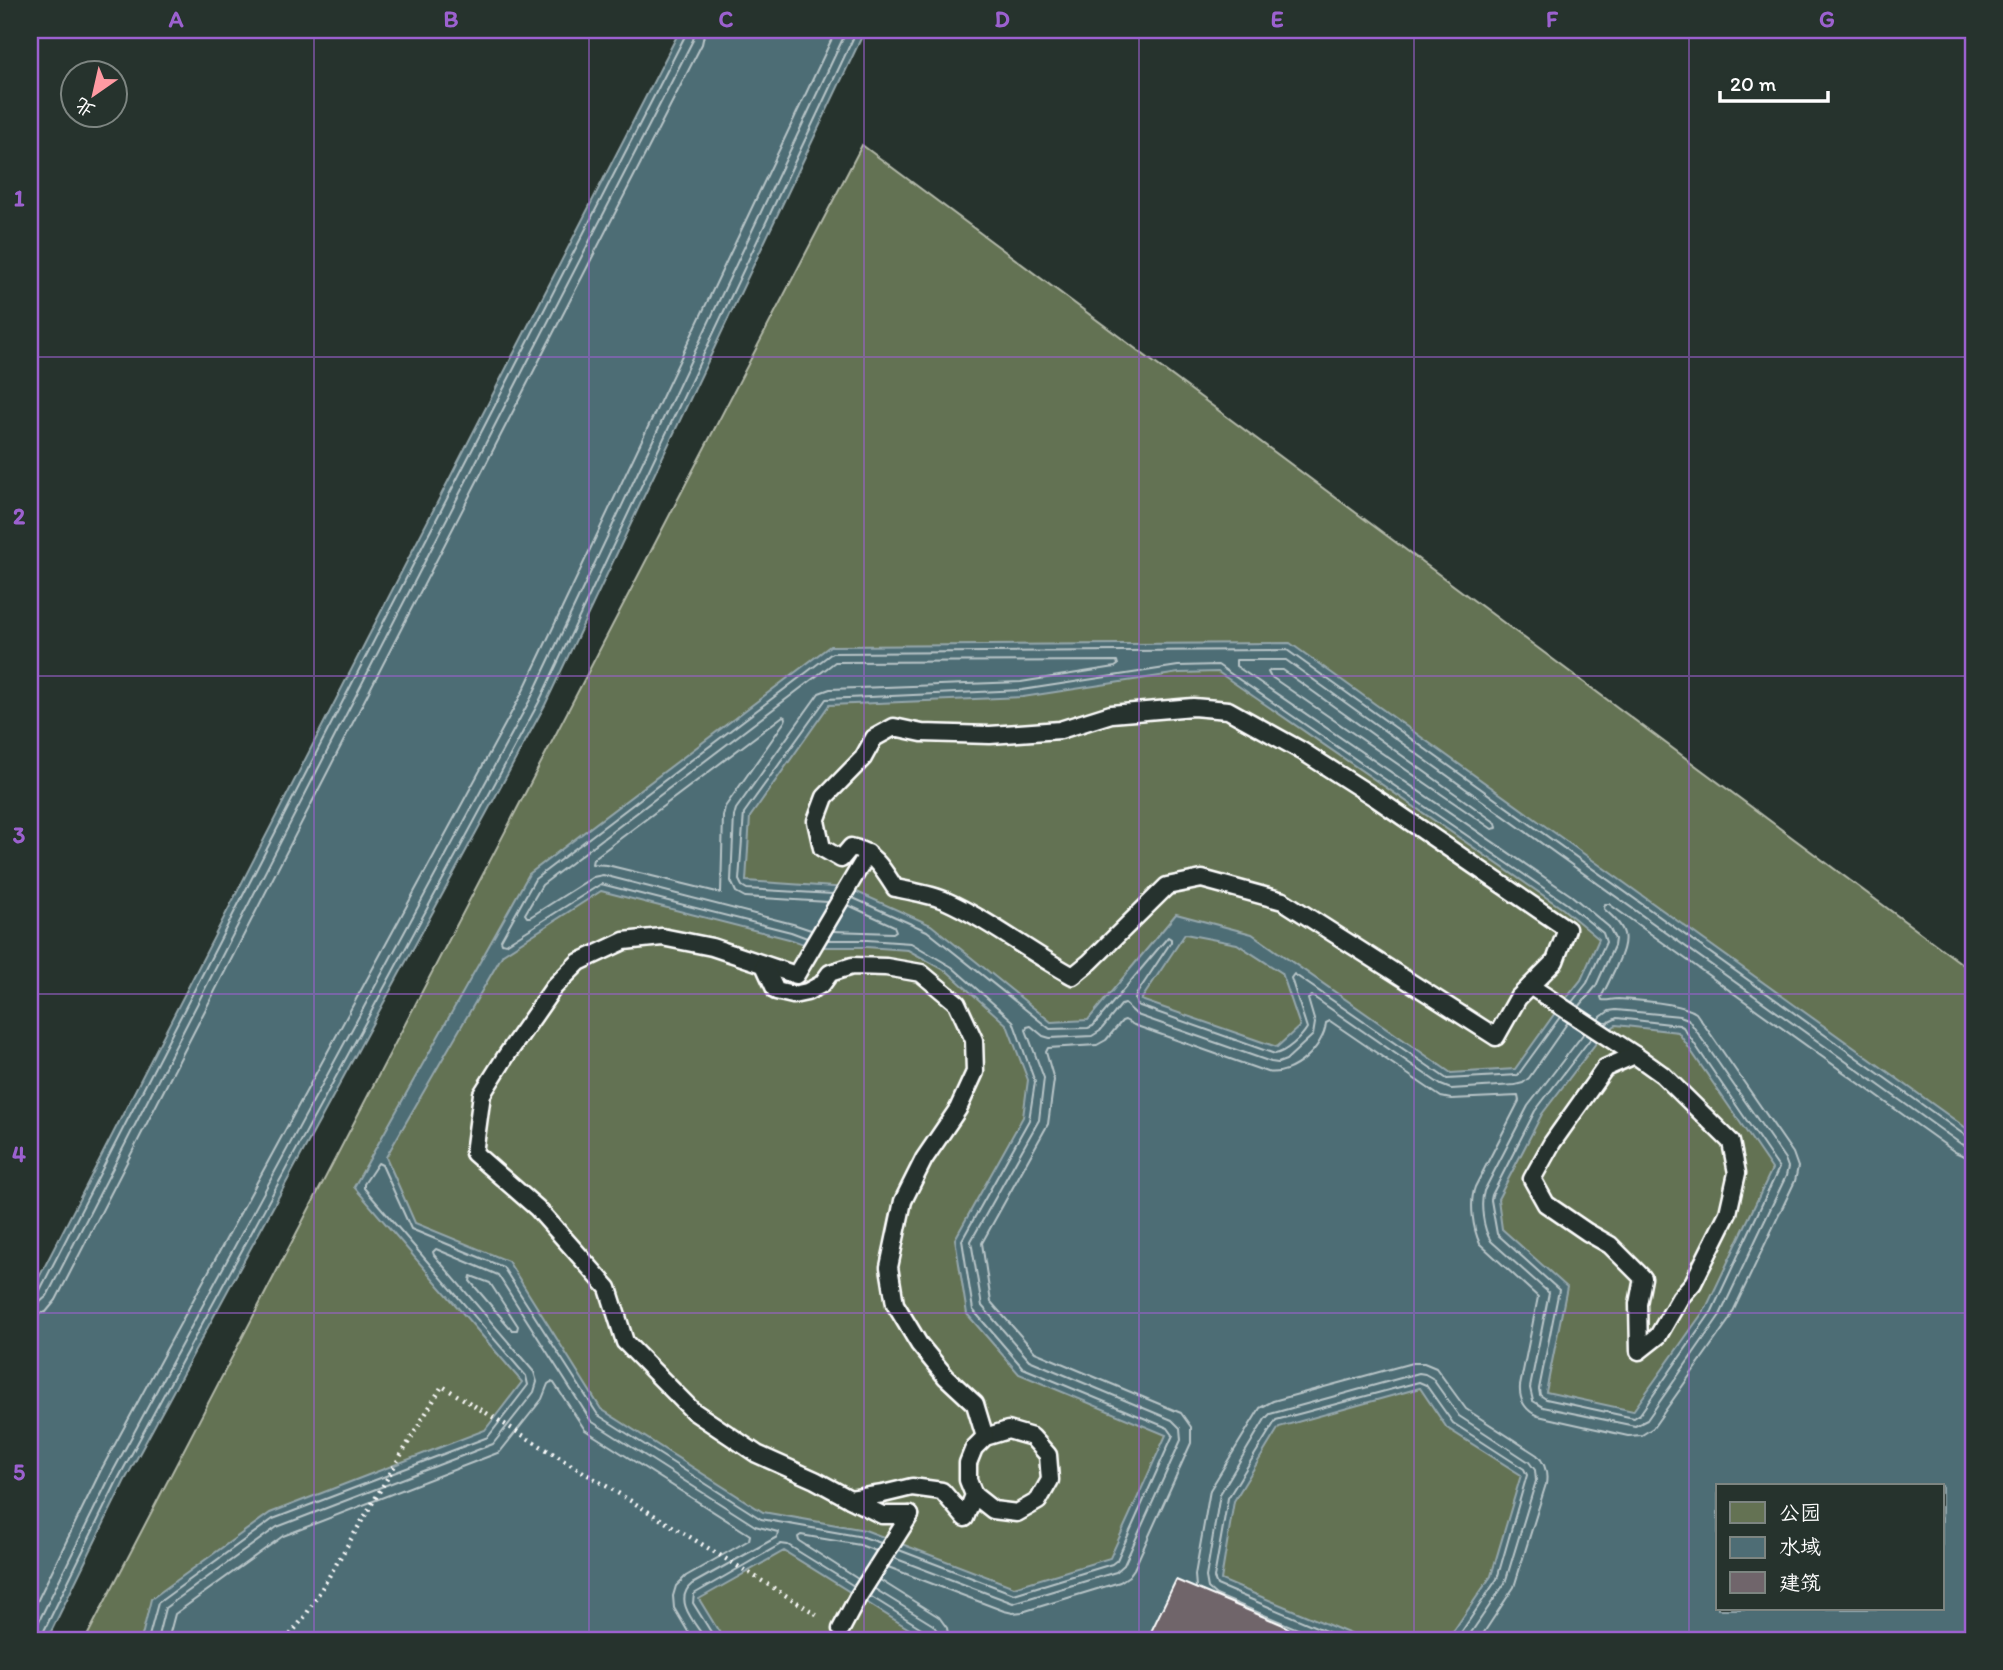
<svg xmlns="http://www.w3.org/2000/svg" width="2003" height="1670" font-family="Itim,'LXGW WenKai TC',sans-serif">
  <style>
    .green { fill: #647253; stroke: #b2b8a9; stroke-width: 2; fill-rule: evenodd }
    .water { fill: #4e6d75; stroke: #95a7ac; stroke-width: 2; fill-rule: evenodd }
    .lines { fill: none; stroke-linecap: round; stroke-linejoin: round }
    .shore { stroke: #b8c5c8; stroke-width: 2 }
    .building { fill: #70656b; stroke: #fff; stroke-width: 2 }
    .service-casing { stroke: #fff; stroke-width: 21 }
    .path { stroke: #fff; stroke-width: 4.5; stroke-dasharray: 2 5; stroke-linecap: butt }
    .service { stroke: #26332d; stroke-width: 16 }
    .grid { fill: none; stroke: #9c61cf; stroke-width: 2; stroke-opacity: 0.55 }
    .neatline { fill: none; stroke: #9c61cf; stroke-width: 2.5 }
    .grid-label { font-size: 23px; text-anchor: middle; font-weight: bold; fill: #9c61cf }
  </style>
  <rect width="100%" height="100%" fill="#26332d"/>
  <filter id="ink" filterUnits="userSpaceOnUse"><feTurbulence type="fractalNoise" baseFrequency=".0143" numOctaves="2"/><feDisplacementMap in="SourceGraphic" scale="14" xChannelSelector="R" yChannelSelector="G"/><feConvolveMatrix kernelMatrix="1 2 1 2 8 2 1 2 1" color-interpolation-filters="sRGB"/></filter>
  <g filter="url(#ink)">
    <path class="green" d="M862 145 1973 972V1640H85ZM1718 1486H1942V1609H1718Z"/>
    <g class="water">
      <polygon points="680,30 865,30 545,705 124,1482 47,1640 30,1640 30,1295"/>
      <path d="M1290 643 1973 1133V1640H1438L1450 1636 1491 1576 1521 1475 1447 1428 1420 1388 1279 1427 1234 1501 1221 1580 1365 1640H927L784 1551 699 1599 724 1640H141L151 1599 270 1513 485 1430 522 1382 354 1187 529 874 830 646ZM1218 672 1563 909 1599 939 1581 980 1560 1006 1515 1069 1451 1073 1252 934 1176 914 1088 1020 1051 1022 931 925 848 888 746 881 750 817 829 705 1023 697 1179 673ZM601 891 789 939 812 947H866L908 950 948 972 1007 1025 1028 1080 1023 1117 955 1239 967 1314 1019 1374 1166 1435 1110 1558 1014 1587 865 1530 763 1512 601 1409 508 1261 415 1223 386 1157 503 954ZM1185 934 1237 944 1282 973 1300 1026 1277 1047 1141 1000ZM1616 1025 1678 1032 1772 1169 1706 1308 1633 1411 1546 1392 1567 1287 1502 1229 1498 1199 1542 1114 1603 1034ZM1718 1486H1942V1609H1718Z"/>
    </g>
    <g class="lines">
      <g class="shore">
        <polygon points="1271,670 1283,670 1496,823 1497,828 1492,829 1270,676 1268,672"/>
        <polygon points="783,716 786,718 785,721 725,807 723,816 721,893 607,865 592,864 593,859"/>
        <polyline points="833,894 747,889 742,886 739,880 744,813 826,699 1022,690 1178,666 1218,665 1567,904 1603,933 1606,942 1587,983 1572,1002"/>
        <path d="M853 898 927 931 1050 1029 1088 1028 1093 1026 1168 937 1171 939V942L1136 995 1135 1000 1137 1005 1275 1054C1286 1052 1301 1038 1307 1028L1291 978 1294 974 1447 1079 1518 1075 1560 1017"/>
        <polyline points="811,930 793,924 603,875 593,877 530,917 527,917 525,914 542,885 835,662 1117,661 1118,665 1115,667 1021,682 830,689 819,693 736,809 734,816 731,881 736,892 745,897 828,902"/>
        <polyline points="833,931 893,933 896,931 894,926 848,905"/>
        <polyline points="807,938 791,932 601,884 506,944 502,943 501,940 535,879 832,653 1287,650 1966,1136 1973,1138"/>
        <polyline points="828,940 867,940 911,943 952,967 1013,1021 1035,1082 1029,1120 962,1240 973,1310 1023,1368 1168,1428 1173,1435 1117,1560 1112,1564 1014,1594 899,1550"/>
        <polyline points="1579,1007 1596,986 1614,946 1615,939 1609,927 1572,896 1236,666 1236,660 1286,660 1961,1144 1973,1147"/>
        <path d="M1584 1033 1528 1106 1484 1191C1480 1204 1483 1229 1491 1241L1549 1293 1530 1388 1533 1401 1543 1407 1635 1426 1647 1420 1720 1315 1786 1176 1788 1167 1785 1159 1688 1019 1680 1016 1616 1010 1609 1011 1598 1019"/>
        <polyline points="1591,1038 1535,1111 1492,1195 1491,1200 1497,1234 1559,1290 1539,1389 1540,1395 1546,1399 1634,1418 1640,1414 1712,1311 1779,1168 1683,1027 1679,1025 1617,1018 1605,1024"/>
        <polygon points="471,1276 490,1283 518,1326 517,1330 512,1330 470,1281"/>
        <polyline points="30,1296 35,1296 39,1292 685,36 686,30"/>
        <polyline points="30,1305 39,1303 47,1296 693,40 695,30"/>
        <polyline points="30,1316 46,1312 56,1300 702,44 705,30"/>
        <polyline points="894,1558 1013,1603 1116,1572 1124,1565 1181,1440 1180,1428 1172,1420 1029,1360 982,1306 971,1241 1039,1120 1044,1078 1026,1030 1027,1027 1031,1026 1043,1036 1050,1038 1092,1036 1100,1031 1121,1005 1125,1004 1137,1015 1271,1062 1278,1063 1286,1060 1313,1035 1315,1023 1308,999 1312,996 1441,1085 1451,1089 1515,1085 1523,1083 1529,1078 1568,1022"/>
        <path d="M888 1567 1004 1611 1013 1613 1022 1612 1120 1582 1129 1576 1134 1569 1191 1443V1427L1181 1413 1035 1352 991 1302 982 1243 1048 1124 1054 1080 1046 1052 1048 1048 1097 1045 1106 1040 1122 1021 1125 1020 1134 1025 1267 1072C1293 1077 1324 1047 1326 1023L1330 1021 1441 1097 1451 1099 1518 1096 1519 1101 1475 1187C1469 1203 1473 1229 1480 1244L1538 1297 1520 1386C1519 1400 1525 1410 1538 1416L1628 1436 1642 1435 1653 1428 1729 1320 1795 1181 1798 1167 1793 1153 1696 1013C1682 1003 1636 1000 1618 999 1612 999 1607 1001 1602 1000L1601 997C1607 987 1611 977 1616 967 1629 938 1629 930 1604 909L1605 904H1609L1955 1152 1964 1156 1973 1157"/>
        <polyline points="858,1579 799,1541 798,1537 801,1535 860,1545 876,1551"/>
        <polyline points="880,1580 939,1617 947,1628 949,1640"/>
        <path d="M1196 1587 1195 1575 1210 1490 1260 1408 1273 1401 1412 1363H1424L1436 1368 1466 1409 1537 1455C1545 1463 1548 1472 1546 1484L1514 1587 1479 1640"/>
        <polyline points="875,1589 933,1625 938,1632 939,1640"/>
        <polyline points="870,1596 926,1631 929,1635 930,1640"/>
        <polyline points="30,1616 101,1470 522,693 836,30"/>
        <polyline points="32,1640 34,1631 111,1475 531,698 847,30"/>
        <polyline points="41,1640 42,1635 118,1479 539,702 857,30"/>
        <polyline points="148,1640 158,1603 273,1519 488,1437 528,1385 526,1376 364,1188 364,1184 378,1163 382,1165 411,1229 503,1267 598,1415 761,1519 863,1537 881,1543"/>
        <path d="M157 1640 165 1608 277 1527 493 1444 534 1392 537 1382 534 1372 434 1255 433 1252 436 1249 498 1275 591 1421 755 1526 778 1532 777 1537 692 1584C672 1600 696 1624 706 1640"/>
        <polyline points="168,1640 175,1614 283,1536 500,1452 542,1399 548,1384 551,1382 554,1383 585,1430 750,1535 749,1540 686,1576 676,1586 673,1596 674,1608 693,1640"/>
        <polyline points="716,1640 693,1603 694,1594 781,1544 788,1545 854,1586"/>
        <polyline points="1324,1640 1216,1595 1208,1588 1206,1577 1220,1494 1265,1419 1270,1414 1419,1373 1425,1374 1432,1378 1459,1416 1529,1462 1535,1470 1536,1481 1505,1583 1466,1640"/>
        <polyline points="1347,1640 1217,1585 1214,1578 1228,1498 1276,1420 1419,1382 1426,1385 1453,1423 1524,1469 1527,1475 1497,1579 1456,1640"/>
      </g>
    </g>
    <polygon class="building" points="1176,1580 1281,1624 1308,1640 1147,1640"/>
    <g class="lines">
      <g class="service-casing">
        <g id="service">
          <path d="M1193 707 1228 710 1302 751 1374 797 1567 929 1555 961 1518 998 1496 1037 1283 901 1202 879 1167 886 1090 962 1073 976C1029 952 989 920 944 900 929 894 911 891 895 888 884 871 873 851 851 847L841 859 822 848 816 821 825 797 863 758 874 738 894 727 922 733 990 735 1060 730 1111 714Z"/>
          <polyline points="868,853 796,975 712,947 662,937 624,941 579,962 554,987 506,1056 482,1094 474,1153 537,1208 608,1288 625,1342 693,1411 757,1454 815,1480 850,1499 883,1494 912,1487 942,1491 965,1518 974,1495 968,1480 968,1463 974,1448 985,1437 1008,1430 1032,1437 1048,1455 1050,1480 1038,1501 1017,1513 993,1510 974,1495"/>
          <polyline points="764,965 776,991 793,995 807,992 822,984 830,973 852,966 886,967 921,973 957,1003 974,1040 975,1072 958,1109 924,1159 903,1201 889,1267 895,1304 919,1344 946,1377 975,1404 985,1437"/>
          <polyline points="1530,986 1635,1055"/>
          <polygon points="1635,1055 1663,1075 1731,1142 1737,1173 1728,1213 1693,1283 1680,1298 1658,1336 1639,1351 1638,1304 1643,1278 1610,1245 1587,1232 1546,1204 1532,1179 1552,1143 1605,1068"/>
          <polyline points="850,1499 882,1515 910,1515"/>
          <polyline points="841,1629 858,1597 910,1515"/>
        </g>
      </g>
      <polyline class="path" points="286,1640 306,1615 442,1386 818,1615"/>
      <use href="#service" class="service"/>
    </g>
  </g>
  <path class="grid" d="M314 30V1640M589 30V1640M864 30V1640M1139 30V1640M1414 30V1640M1689 30V1640M30 357H1973M30 676H1973M30 994H1973M30 1313H1973"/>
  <rect width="2003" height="1670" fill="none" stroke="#26332d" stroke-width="77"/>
  <rect x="1716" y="1484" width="228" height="126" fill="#26332d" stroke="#7d8581" stroke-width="2"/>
  <rect x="1730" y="1502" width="35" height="21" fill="#647253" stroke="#7d8581" stroke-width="2"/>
  <text x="1779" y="1520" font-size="21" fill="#ffffff">公园</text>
  <rect x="1730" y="1537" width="35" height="21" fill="#4e6d75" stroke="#7d8581" stroke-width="2"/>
  <text x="1779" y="1554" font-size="21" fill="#ffffff">水域</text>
  <rect x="1730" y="1572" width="35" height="21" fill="#70656b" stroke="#7d8581" stroke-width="2"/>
  <text x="1779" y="1590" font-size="21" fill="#ffffff">建筑</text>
  <g transform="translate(94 94) rotate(214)"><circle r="33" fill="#26332d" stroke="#7d8581" stroke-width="2"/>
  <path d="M0-5L12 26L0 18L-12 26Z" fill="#ff9aa2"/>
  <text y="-10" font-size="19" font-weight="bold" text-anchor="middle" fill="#ffffff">北</text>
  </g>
  <path d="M1720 91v10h108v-10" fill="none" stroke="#ffffff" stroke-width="3.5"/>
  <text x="1730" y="91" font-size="21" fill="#ffffff" stroke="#26332d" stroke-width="5" paint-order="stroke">20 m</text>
  <rect x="38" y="38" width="1927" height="1594" class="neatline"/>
  <g class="grid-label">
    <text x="176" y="27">A</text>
    <text x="451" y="27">B</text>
    <text x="726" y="27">C</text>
    <text x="1002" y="27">D</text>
    <text x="1277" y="27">E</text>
    <text x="1552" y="27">F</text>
    <text x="1827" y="27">G</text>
    <text x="19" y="206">1</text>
    <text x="19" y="524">2</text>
    <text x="19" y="843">3</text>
    <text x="19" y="1162">4</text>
    <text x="19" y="1480">5</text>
  </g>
</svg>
